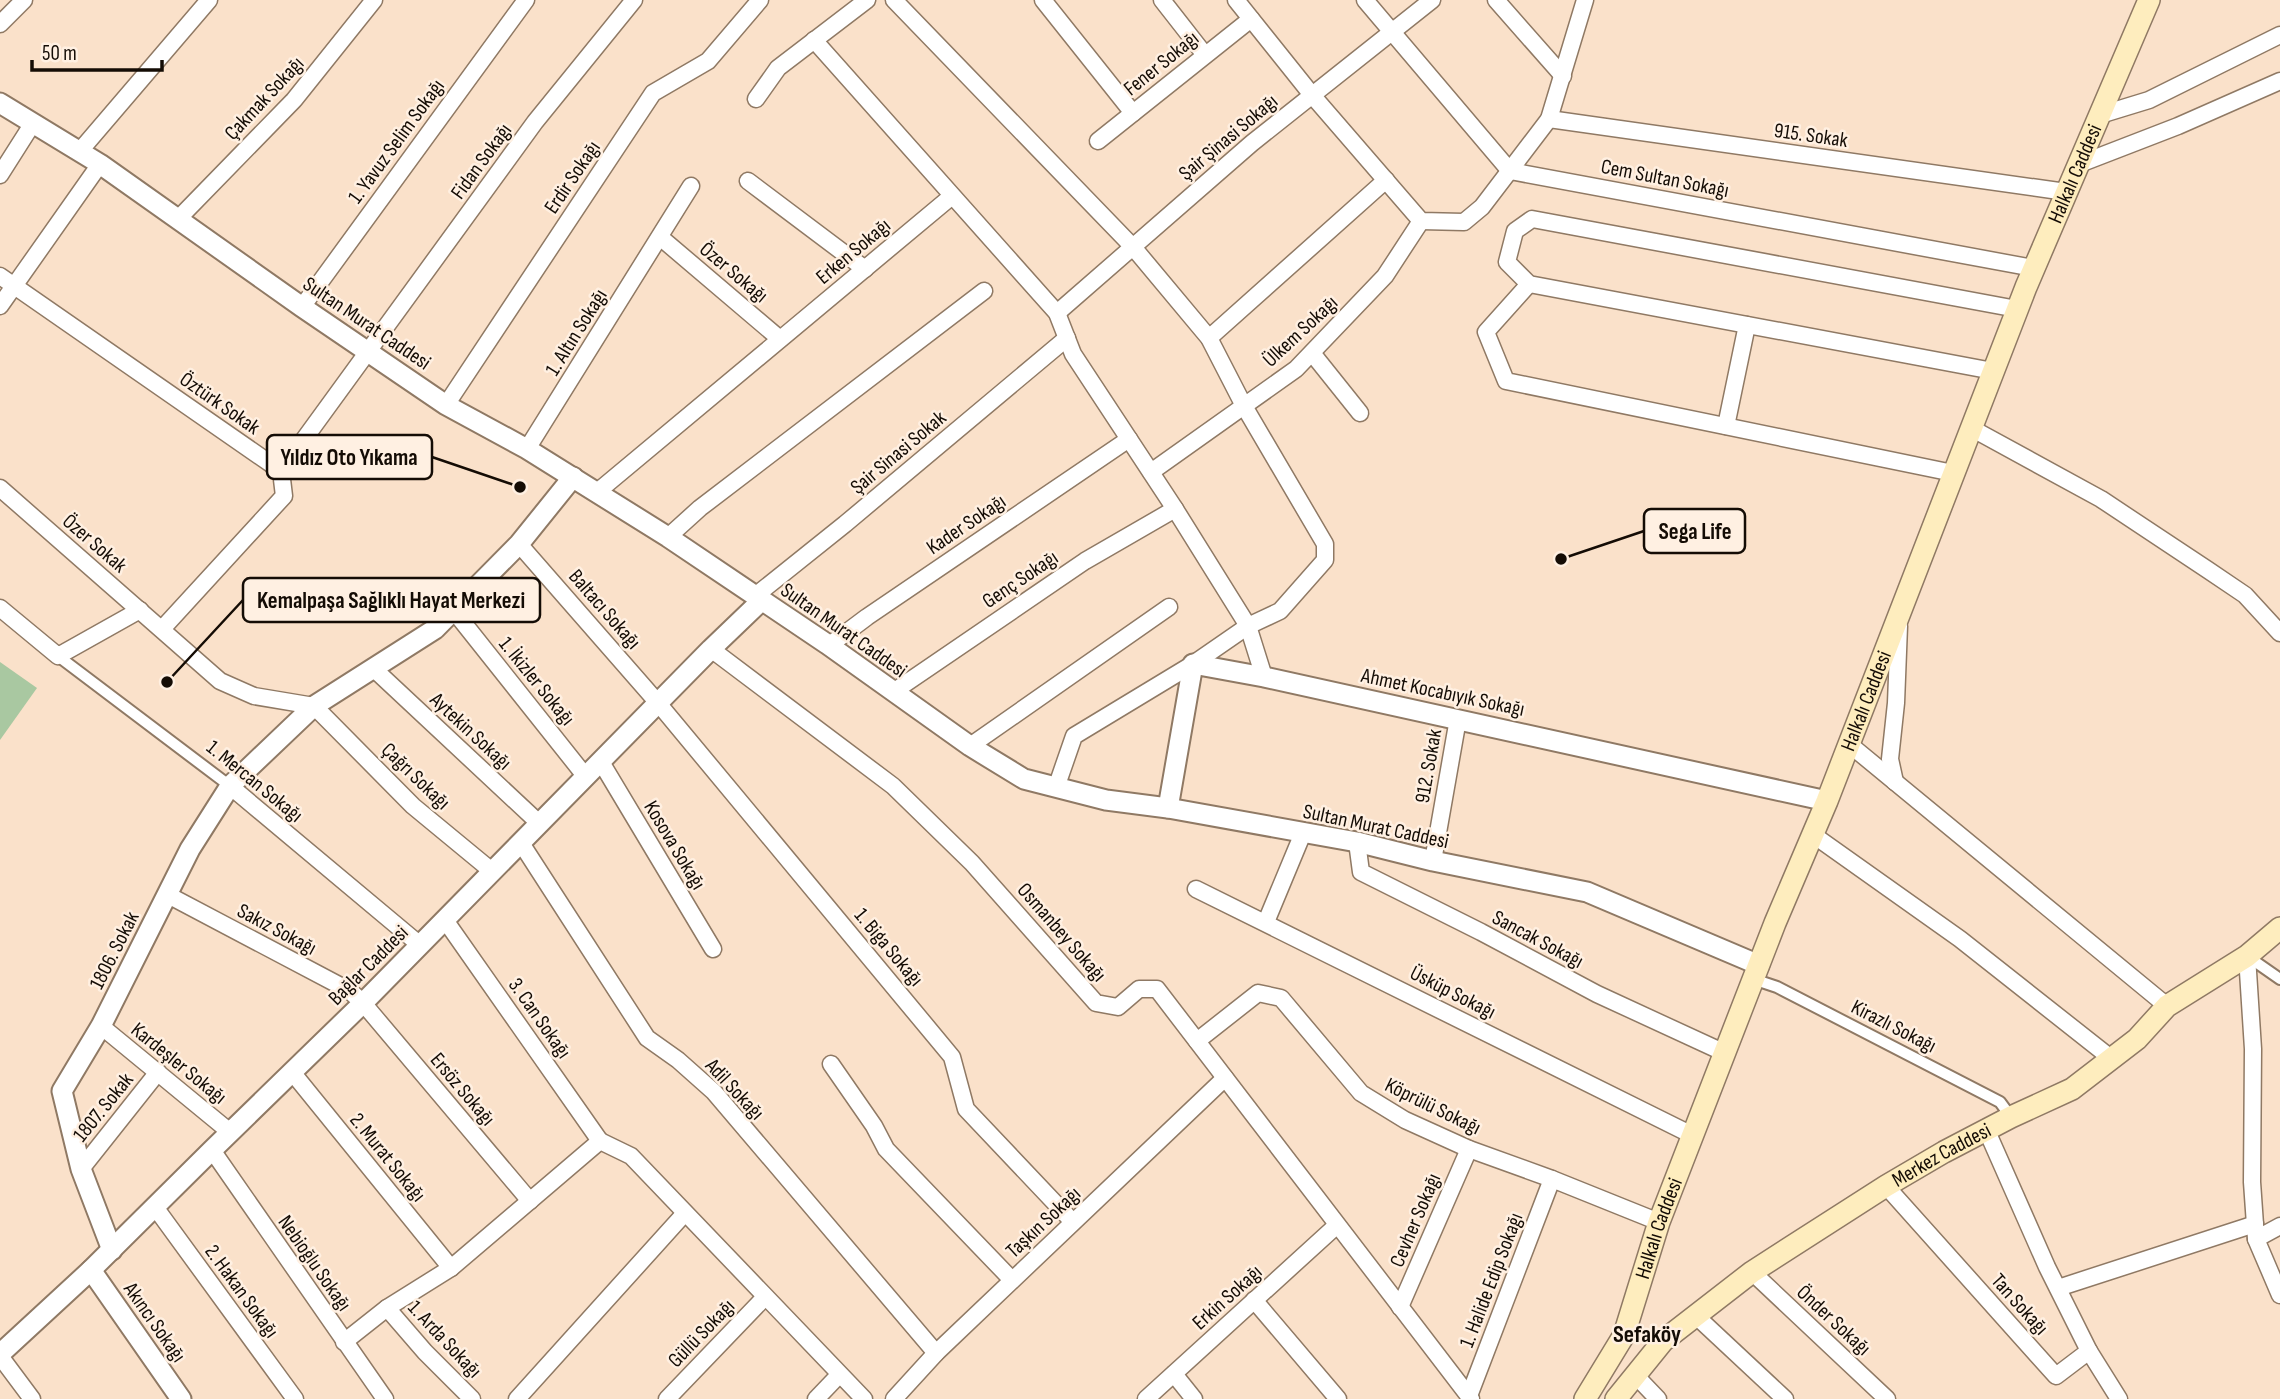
<svg xmlns="http://www.w3.org/2000/svg" width="2280" height="1399" font-family="'Sofia Sans Condensed',sans-serif">
  <style>
    .green { fill: #a9c8a1 }
    .lines { fill: none; stroke-linecap: round; stroke-linejoin: round }
    .pedestrian-casing { stroke: #8f7964; stroke-width: 14 }
    .minor-casing { stroke: #8f7964; stroke-width: 19 }
    .tertiary-casing { stroke: #8f7964; stroke-width: 23 }
    .secondary-casing { stroke: #8f7964; stroke-width: 24 }
    .pedestrian { stroke: #fff; stroke-width: 10 }
    .minor { stroke: #fff; stroke-width: 16 }
    .tertiary { stroke: #fff; stroke-width: 19 }
    .secondary { stroke: #feedbe; stroke-width: 21 }
    .labels { text-anchor: middle; stroke-width: 5; stroke-linejoin: round; paint-order: stroke }
    .street-label { font-size: 21px; fill: #140c05; stroke: #fff0e2 }
    .quarter-label { font-size: 24px; font-weight: bold; fill: #140c05; stroke: #fff0e2 }
    .leader { fill: none; stroke: #140c05; stroke-width: 2.5 }
    .callout-dot { fill: #140c05; stroke: #fff0e2; stroke-width: 2.5 }
    .callout { fill: #fff0e2; stroke: #140c05; stroke-width: 2.5 }
    .callout-label { font-size: 23px; text-anchor: middle; font-weight: bold; fill: #140c05 }
  </style>
  <rect width="100%" height="100%" fill="#fae1ca"/>
  <polygon class="green" points="0,662 37,688 0,740"/>
  <g class="lines">
    <g class="pedestrian-casing">
      <g id="pedestrian">
        <polyline points="58,656 230,786"/>
        <polyline points="2247,956 2280,979"/>
        <polyline points="1753,979 1777,987 2000,1102 2011,1117"/>
      </g>
    </g>
    <g class="minor-casing">
      <g id="minor">
        <polyline points="894,0 1133,247 1209,338 1244,406 1325,544 1325,560 1280,611 1248,626 1193,664 1074,736 1056,788"/>
        <polyline points="1043,0 1133,113"/>
        <polyline points="1162,0 1205,55"/>
        <polyline points="1236,0 1312,95 1421,221 1464,222 1482,207 1549,119 1585,0"/>
        <polyline points="1365,0 1510,171 2033,268"/>
        <polyline points="1496,0 1563,76"/>
        <polyline points="0,24 24,0"/>
        <polyline points="814,40 1057,313 1073,354 1175,509 1248,626 1264,677"/>
        <polyline points="756,99 778,68 867,0"/>
        <polyline points="2100,115 2149,100 2280,35"/>
        <polyline points="1549,119 2066,192"/>
        <polyline points="1098,141 1251,19"/>
        <polyline points="79,152 209,0"/>
        <polyline points="2077,165 2178,126 2280,81"/>
        <polyline points="0,175 33,123"/>
        <polyline points="748,181 865,269"/>
        <polyline points="178,219 294,100 374,0"/>
        <polyline points="660,237 780,339"/>
        <polyline points="0,276 281,471 284,496 162,629"/>
        <polyline points="1529,284 1486,332 1506,381 1953,473"/>
        <polyline points="0,306 100,164"/>
        <polyline points="302,307 526,0"/>
        <polyline points="1057,313 1252,143 1432,0"/>
        <polyline points="1209,338 1386,180"/>
        <polyline points="1312,353 1360,413"/>
        <polyline points="1993,371 1529,284 1507,262 1515,231 1532,219 2017,309"/>
        <polyline points="446,405 653,93 708,61 760,0"/>
        <polyline points="1726,426 1747,325"/>
        <polyline points="1971,428 2101,499 2208,570 2245,595 2280,633"/>
        <polyline points="527,449 691,186"/>
        <polyline points="281,471 535,122 634,0"/>
        <polyline points="1151,472 1296,369 1385,276 1421,221"/>
        <polyline points="0,488 220,681 254,696 314,706 413,806 493,872"/>
        <polyline points="596,493 952,196"/>
        <polyline points="668,537 700,508 984,291"/>
        <polyline points="519,544 658,703 952,1057 966,1109 1073,1222"/>
        <polyline points="755,596 845,524 1067,338"/>
        <polyline points="0,608 58,656 140,610"/>
        <polyline points="454,611 586,777"/>
        <polyline points="827,644 831,644 867,617 1129,439"/>
        <polyline points="711,649 893,786 972,863 1096,1003 1118,1007 1139,989 1157,989 1471,1399"/>
        <polyline points="373,668 540,824"/>
        <polyline points="893,692 1085,561 1175,509"/>
        <polyline points="1849,744 2167,1006"/>
        <polyline points="970,746 1169,607"/>
        <polyline points="601,762 713,949"/>
        <polyline points="1895,782 1890,759 1896,703 1899,626"/>
        <polyline points="230,786 420,945"/>
        <polyline points="1812,834 1960,939 2112,1059"/>
        <polyline points="1357,842 1361,872 1481,932 1597,994 1725,1053"/>
        <polyline points="521,843 647,1038 678,1060 714,1092 936,1353"/>
        <polyline points="1433,861 1458,719"/>
        <polyline points="1196,889 1692,1135"/>
        <polyline points="168,895 350,991 363,1003 530,1201"/>
        <polyline points="445,920 600,1141"/>
        <polyline points="1266,922 1303,833"/>
        <polyline points="2247,956 2253,1049 2252,1182 2256,1239 2280,1295"/>
        <polyline points="101,1026 230,1132"/>
        <polyline points="1197,1041 1258,993 1281,998 1361,1093 1405,1120 1469,1149 1552,1179 1659,1222"/>
        <polyline points="831,1064 874,1126 886,1149 1012,1280"/>
        <polyline points="292,1072 451,1268"/>
        <polyline points="1986,1129 2047,1267 2089,1351"/>
        <polyline points="212,1150 385,1399"/>
        <polyline points="81,1169 158,1072"/>
        <polyline points="1886,1186 2056,1376 2089,1351 2119,1399"/>
        <polyline points="155,1207 295,1399"/>
        <polyline points="2256,1239 2280,1226"/>
        <polyline points="1752,1272 1887,1399"/>
        <polyline points="2058,1288 2255,1224"/>
        <polyline points="1254,1300 1338,1399"/>
        <polyline points="1400,1307 1469,1149"/>
        <polyline points="387,1308 425,1352 472,1399"/>
        <polyline points="1695,1315 1785,1399"/>
        <polyline points="344,1342 387,1308 451,1268 600,1141 631,1156 864,1399"/>
        <polyline points="0,1356 32,1399"/>
        <polyline points="1174,1374 1194,1399"/>
        <polyline points="1635,1375 1658,1399"/>
        <polyline points="1469,1396 1552,1179"/>
        <polyline points="517,1399 685,1213"/>
        <polyline points="667,1399 765,1297"/>
        <polyline points="816,1399 839,1375"/>
        <polyline points="894,1399 936,1353 1225,1078"/>
        <polyline points="1146,1399 1336,1226"/>
      </g>
    </g>
    <g class="tertiary-casing">
      <g id="tertiary">
        <polyline points="0,103 100,164 302,307 446,405 527,449 668,537 827,644 970,746 1024,779 1106,800 1168,808 1357,842 1433,861 1587,892 1759,965"/>
        <polyline points="1168,808 1193,664 1264,677 1827,801"/>
        <polyline points="112,1250 81,1169 62,1091 101,1026 190,849 230,786 314,706 435,629 519,544 573,477"/>
        <polyline points="91,1270 181,1399"/>
        <polyline points="0,1354 91,1270 212,1150 363,1003 711,649 761,601"/>
      </g>
    </g>
    <g class="secondary-casing">
      <g id="secondary">
        <path id="s1" d="M1585 1399 1624 1335 1659 1222 1775 923 1827 801 2026 287 2149 0"/>
        <path id="s2" d="M1616 1399 1663 1341 1752 1272 1886 1186 1944 1152 2011 1117 2072 1089 2137 1039 2167 1006 2247 956 2280 928"/>
      </g>
    </g>
    <use href="#pedestrian" class="pedestrian"/>
    <use href="#minor" class="minor"/>
    <use href="#tertiary" class="tertiary"/>
    <use href="#secondary" class="secondary"/>
  </g>
  <g class="labels">
    <g class="street-label">
      <text transform="translate(1161 63) rotate(-39)" y="7">Fener Sokağı</text>
      <text transform="translate(264 98) rotate(-47)" y="7">Çakmak Sokağı</text>
      <text transform="translate(1811 135) rotate(8)" y="7">915. Sokak</text>
      <text transform="translate(1228 137) rotate(-40)" y="7">Şair Şinasi Sokağı</text>
      <text transform="translate(396 141) rotate(-54)" y="7">1. Yavuz Selim Sokağı</text>
      <text transform="translate(481 161) rotate(-54)" y="7">Fidan Sokağı</text>
      <text dy="7" stroke="none"><textPath href="#s1" startOffset="1321">Halkalı Caddesi</textPath></text>
      <text transform="translate(572 177) rotate(-56)" y="7">Erdir Sokağı</text>
      <text transform="translate(1665 178) rotate(11)" y="7">Cem Sultan Sokağı</text>
      <text transform="translate(853 251) rotate(-40)" y="7">Erken Sokağı</text>
      <text transform="translate(734 272) rotate(40)" y="7">Özer Sokağı</text>
      <text transform="translate(367 323) rotate(34)" y="7">Sultan Murat Caddesi</text>
      <text transform="translate(1300 331) rotate(-43)" y="7">Ülkem Sokağı</text>
      <text transform="translate(576 332) rotate(-58)" y="7">1. Altın Sokağı</text>
      <text transform="translate(220 403) rotate(35)" y="7">Öztürk Sokak</text>
      <text transform="translate(898 452) rotate(-40)" y="7">Şair Sinasi Sokak</text>
      <text transform="translate(966 524) rotate(-34)" y="7">Kader Sokağı</text>
      <text transform="translate(95 543) rotate(41)" y="7">Özer Sokak</text>
      <text transform="translate(1020 579) rotate(-34)" y="7">Genç Sokağı</text>
      <text transform="translate(605 609) rotate(49)" y="7">Baltacı Sokağı</text>
      <text transform="translate(844 630) rotate(35)" y="7">Sultan Murat Caddesi</text>
      <text transform="translate(537 681) rotate(51)" y="7">1. İkizler Sokağı</text>
      <text transform="translate(1443 692) rotate(12)" y="7">Ahmet Kocabıyık Sokağı</text>
      <text dy="7" stroke="none"><textPath href="#s1" startOffset="754">Halkalı Caddesi</textPath></text>
      <text transform="translate(471 731) rotate(43)" y="7">Aytekin Sokağı</text>
      <text transform="translate(1428 766) rotate(-80)" y="7">912. Sokak</text>
      <text transform="translate(416 776) rotate(44)" y="7">Çağrı Sokağı</text>
      <text transform="translate(255 781) rotate(39)" y="7">1. Mercan Sokağı</text>
      <text transform="translate(1376 826) rotate(12)" y="7">Sultan Murat Caddesi</text>
      <text transform="translate(675 845) rotate(59)" y="7">Kosova Sokağı</text>
      <text transform="translate(277 929) rotate(28)" y="7">Sakız Sokağı</text>
      <text transform="translate(1062 932) rotate(49)" y="7">Osmanbey Sokağı</text>
      <text transform="translate(1538 939) rotate(28)" y="7">Sancak Sokağı</text>
      <text transform="translate(889 947) rotate(50)" y="7">1. Biga Sokağı</text>
      <text transform="translate(114 950) rotate(-63)" y="7">1806. Sokak</text>
      <text transform="translate(368 965) rotate(-45)" y="7">Bağlar Caddesi</text>
      <text transform="translate(1453 992) rotate(27)" y="7">Üsküp Sokağı</text>
      <text transform="translate(540 1018) rotate(55)" y="7">3. Can Sokağı</text>
      <text transform="translate(1894 1026) rotate(27)" y="7">Kirazlı Sokağı</text>
      <text transform="translate(179 1063) rotate(39)" y="7">Kardeşler Sokağı</text>
      <text transform="translate(463 1089) rotate(50)" y="7">Ersöz Sokağı</text>
      <text transform="translate(735 1089) rotate(47)" y="7">Adil Sokağı</text>
      <text transform="translate(1433 1106) rotate(26)" y="7">Köprülü Sokağı</text>
      <text transform="translate(103 1107) rotate(-51)" y="7">1807. Sokak</text>
      <text dy="7" stroke="none"><textPath href="#s2" startOffset="410">Merkez Caddesi</textPath></text>
      <text transform="translate(388 1157) rotate(51)" y="7">2. Murat Sokağı</text>
      <text transform="translate(1415 1220) rotate(-67)" y="7">Cevher Sokağı</text>
      <text transform="translate(1043 1222) rotate(-43)" y="7">Taşkın Sokağı</text>
      <text dy="7" stroke="none"><textPath href="#s1" startOffset="187">Halkalı Caddesi</textPath></text>
      <text transform="translate(315 1263) rotate(55)" y="7">Nebioğlu Sokağı</text>
      <text transform="translate(1491 1280) rotate(-69)" y="7">1. Halide Edip Sokağı</text>
      <text transform="translate(242 1291) rotate(54)" y="7">2. Hakan Sokağı</text>
      <text transform="translate(1227 1297) rotate(-42)" y="7">Erkin Sokağı</text>
      <text transform="translate(2020 1304) rotate(48)" y="7">Tan Sokağı</text>
      <text transform="translate(1834 1320) rotate(43)" y="7">Önder Sokağı</text>
      <text transform="translate(155 1322) rotate(55)" y="7">Akıncı Sokağı</text>
      <text transform="translate(701 1333) rotate(-46)" y="7">Güllü Sokağı</text>
      <text transform="translate(445 1339) rotate(47)" y="7">1. Arda Sokağı</text>
    </g>
    <g class="quarter-label">
      <text x="1647" y="1342">Sefaköy</text>
    </g>
  </g>
  <path class="leader" d="M520 487L432 457M1561 559L1644 531M167 682L243 600"/>
  <g class="callout-dot">
    <circle cx="520" cy="487" r="7"/>
    <circle cx="1561" cy="559" r="7"/>
    <circle cx="167" cy="682" r="7"/>
  </g>
  <g class="callout">
    <rect x="267" y="435" width="165" height="44" rx="7"/>
    <rect x="1644" y="509" width="101" height="44" rx="7"/>
    <rect x="243" y="578" width="297" height="44" rx="7"/>
  </g>
  <g class="callout-label">
    <text x="349" y="465">Yıldız Oto Yıkama</text>
    <text x="1695" y="539">Sega Life</text>
    <text x="391" y="608">Kemalpaşa Sağlıklı Hayat Merkezi</text>
  </g>
  <path d="M32 60v10h130v-10" fill="none" stroke="#140c05" stroke-width="3.5"/>
  <text x="42" y="60" font-size="21" fill="#140c05" stroke="#fff0e2" stroke-width="5" paint-order="stroke">50 m</text>
</svg>
